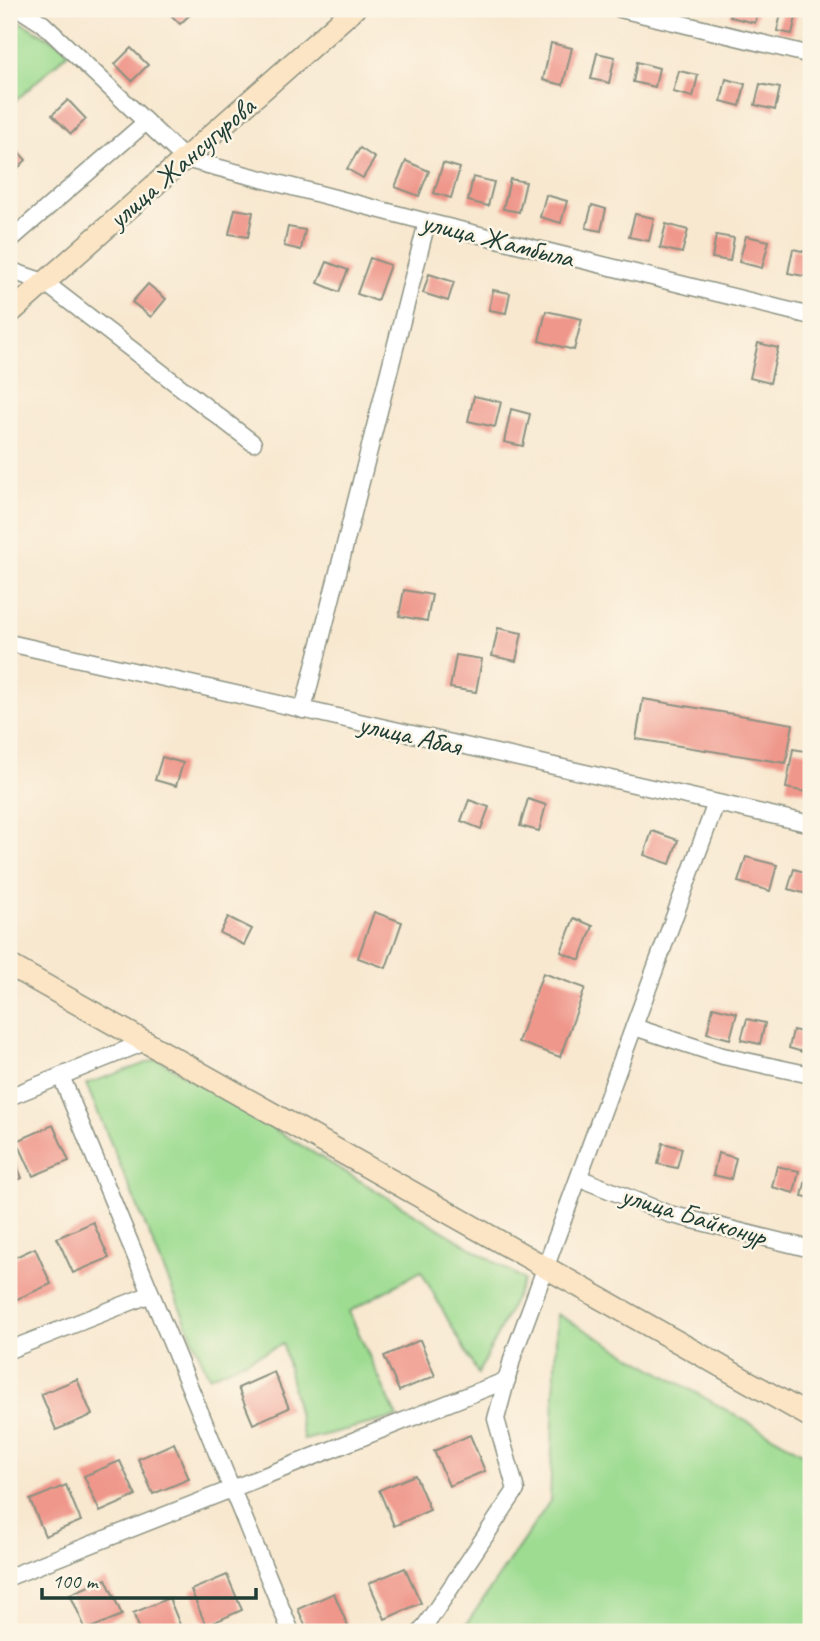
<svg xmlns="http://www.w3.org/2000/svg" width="820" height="1641" font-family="Caveat,sans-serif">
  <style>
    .green { fill: #9ddc91; stroke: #5e8c62; stroke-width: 2 }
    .building { fill: #ef978b }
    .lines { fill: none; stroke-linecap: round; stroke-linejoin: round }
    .minor-casing { stroke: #8c9282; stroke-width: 19 }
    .secondary-casing { stroke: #8c9282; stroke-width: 24 }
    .minor { stroke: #fff; stroke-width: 16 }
    .secondary { stroke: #fce5c4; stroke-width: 21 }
    .labels { text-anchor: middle; stroke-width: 5; stroke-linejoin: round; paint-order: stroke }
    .street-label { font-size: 28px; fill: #1f3d34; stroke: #fcf5e5 }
  </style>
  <rect width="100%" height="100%" fill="#fcf5e5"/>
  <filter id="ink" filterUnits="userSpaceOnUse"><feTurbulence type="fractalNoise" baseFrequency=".0143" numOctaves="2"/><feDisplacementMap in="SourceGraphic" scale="14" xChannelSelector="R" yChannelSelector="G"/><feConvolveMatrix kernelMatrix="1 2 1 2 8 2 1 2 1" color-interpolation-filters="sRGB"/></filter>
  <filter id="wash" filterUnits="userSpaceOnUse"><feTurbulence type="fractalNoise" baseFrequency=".00686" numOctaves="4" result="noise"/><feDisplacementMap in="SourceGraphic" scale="28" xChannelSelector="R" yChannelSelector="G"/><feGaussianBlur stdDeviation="1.57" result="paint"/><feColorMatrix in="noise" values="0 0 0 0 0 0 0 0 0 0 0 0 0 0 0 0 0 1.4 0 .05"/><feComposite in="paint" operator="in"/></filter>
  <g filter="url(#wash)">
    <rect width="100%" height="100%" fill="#f8e8d0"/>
    <g class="green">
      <polygon points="9,16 71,50 9,107"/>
      <polygon points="158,1059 524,1280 478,1374 421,1271 349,1312 397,1417 304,1440 283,1344 209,1377 86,1084"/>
      <polygon points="557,1314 811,1458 811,1632 461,1632 550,1501"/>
    </g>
    <g id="blocks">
      <g class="building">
        <polygon points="165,9 196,9 180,24"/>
        <polygon points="732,9 758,9 755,23 730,17"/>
        <polygon points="782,10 797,13 792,34 777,31"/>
        <polygon points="551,43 572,48 563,85 543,80"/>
        <polygon points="131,48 148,65 132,81 115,64"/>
        <polygon points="597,53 615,57 609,83 591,79"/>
        <polygon points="637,62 659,68 655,87 633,82"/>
        <polygon points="679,71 698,75 693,97 673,92"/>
        <polygon points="726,79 745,84 740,106 721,101"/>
        <polygon points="760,84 780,88 775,110 755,105"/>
        <polygon points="68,100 86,119 71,134 52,115"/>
        <polygon points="9,142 26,160 10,176 9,174"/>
        <polygon points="360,148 375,158 363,178 347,169"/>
        <polygon points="406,161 429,171 419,196 395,187"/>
        <polygon points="443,163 460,168 451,198 434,193"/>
        <polygon points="473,177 494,182 488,206 468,201"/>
        <polygon points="510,179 526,182 519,212 503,209"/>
        <polygon points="546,195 567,201 561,223 540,217"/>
        <polygon points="592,205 606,209 601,231 586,228"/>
        <polygon points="235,209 253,212 248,237 229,234"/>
        <polygon points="635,214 654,218 649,241 629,237"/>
        <polygon points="666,224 688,230 682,253 660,248"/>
        <polygon points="288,227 305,230 301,250 284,246"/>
        <polygon points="716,235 734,238 730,261 712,258"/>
        <polygon points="746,236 769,241 762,268 739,262"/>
        <polygon points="793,249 811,253 809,277 788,273"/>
        <polygon points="370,258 390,265 377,301 357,294"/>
        <polygon points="327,262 348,270 339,292 318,283"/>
        <polygon points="429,274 454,282 448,301 423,293"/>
        <polygon points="148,284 166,299 151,317 132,302"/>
        <polygon points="493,290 510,293 506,313 489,310"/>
        <polygon points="546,311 582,319 574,350 539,341"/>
        <polygon points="758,343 778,348 770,383 750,378"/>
        <polygon points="474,396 501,402 495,427 468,421"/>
        <polygon points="511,409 530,414 523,446 504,442"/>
        <polygon points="404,590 432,595 427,621 399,616"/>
        <polygon points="498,628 522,633 516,661 492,656"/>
        <polygon points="456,655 482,659 476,692 450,688"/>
        <polygon points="643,699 793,724 786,763 636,739"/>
        <polygon points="793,749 811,752 811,793 786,788"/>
        <polygon points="162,757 183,763 176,786 155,780"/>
        <polygon points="528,799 546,805 539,831 520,826"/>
        <polygon points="469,800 489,807 481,829 461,821"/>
        <polygon points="652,831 678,840 670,864 644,855"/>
        <polygon points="746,857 777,865 770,891 738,882"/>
        <polygon points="794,869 811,874 811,895 788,889"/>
        <polygon points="374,912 402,922 386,968 358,958"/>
        <polygon points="228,917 252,929 244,945 220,933"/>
        <polygon points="574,918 593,926 580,960 561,952"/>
        <polygon points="543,973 585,988 560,1057 518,1042"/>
        <polygon points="713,1007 737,1013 730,1039 707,1033"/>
        <polygon points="747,1019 765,1023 760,1044 741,1040"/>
        <polygon points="793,1030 811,1034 806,1053 789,1048"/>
        <polygon points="53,1125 69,1161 33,1176 17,1141"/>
        <polygon points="663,1143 682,1148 677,1168 658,1164"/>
        <polygon points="9,1146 22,1178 9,1184"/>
        <polygon points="718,1153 736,1158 731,1179 713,1175"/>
        <polygon points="777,1166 799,1171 794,1193 772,1187"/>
        <polygon points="808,1171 811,1172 811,1198 802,1196"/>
        <polygon points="93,1222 109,1258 73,1273 57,1238"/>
        <polygon points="35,1248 51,1284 15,1300 9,1285 9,1260"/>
        <polygon points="420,1340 435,1376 399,1391 384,1356"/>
        <polygon points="274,1372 289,1408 253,1424 238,1388"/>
        <polygon points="77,1379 92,1415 56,1430 41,1394"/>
        <polygon points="470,1435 485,1471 449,1486 434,1451"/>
        <polygon points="174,1443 189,1479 153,1494 138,1459"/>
        <polygon points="120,1461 136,1496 100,1512 84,1476"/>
        <polygon points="415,1475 430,1510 394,1526 379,1490"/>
        <polygon points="66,1485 81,1521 45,1536 30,1500"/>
        <polygon points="405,1568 421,1603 385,1619 369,1583"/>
        <polygon points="227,1575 242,1610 206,1626 191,1590"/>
        <polygon points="106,1579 122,1615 86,1630 70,1594"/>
        <polygon points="334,1593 349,1629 342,1632 308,1632 298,1609"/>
        <polygon points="169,1598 183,1632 141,1632 133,1613"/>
      </g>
    </g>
  </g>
  <g filter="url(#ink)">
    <use href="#blocks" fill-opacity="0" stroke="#8c9282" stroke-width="2"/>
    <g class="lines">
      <g class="minor-casing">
        <g id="minor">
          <polyline points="20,9 43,24 185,159 427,222 811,316"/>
          <polyline points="620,9 811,55"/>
          <polyline points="9,241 146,122"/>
          <polyline points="9,270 44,282 253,443"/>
          <polyline points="9,643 811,824"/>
          <polyline points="303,710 427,222"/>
          <polyline points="634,1027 723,1056 811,1075"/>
          <polyline points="61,1076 291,1632"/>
          <polyline points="9,1097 145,1042"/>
          <polyline points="579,1178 669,1214 811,1249"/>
          <polyline points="9,1350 151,1294"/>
          <polyline points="9,1577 507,1380"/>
          <polyline points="421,1632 516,1490 496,1419 513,1356 716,803"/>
        </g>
      </g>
      <g class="secondary-casing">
        <g id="secondary">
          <polyline points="9,314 354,9"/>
          <polyline points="9,965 811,1417"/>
        </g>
      </g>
      <use href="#minor" class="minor"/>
      <use href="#secondary" class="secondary"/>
    </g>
  </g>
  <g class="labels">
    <g class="street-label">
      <text transform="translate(181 162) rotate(-41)" y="10">улица Жансугурова</text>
      <text transform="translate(498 239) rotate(14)" y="10">улица Жамбыла</text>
      <text transform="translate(410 734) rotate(13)" y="10">улица Абая</text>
      <text transform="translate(694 1215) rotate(17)" y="10">улица Байконур</text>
    </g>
  </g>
  <rect width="820" height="1641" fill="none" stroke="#fcf5e5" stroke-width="35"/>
  <path d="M42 1588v10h214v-10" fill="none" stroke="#1f3d34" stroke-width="3.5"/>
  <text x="52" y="1588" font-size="21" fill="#1f3d34" stroke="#fcf5e5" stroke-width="5" paint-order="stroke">100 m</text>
</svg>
